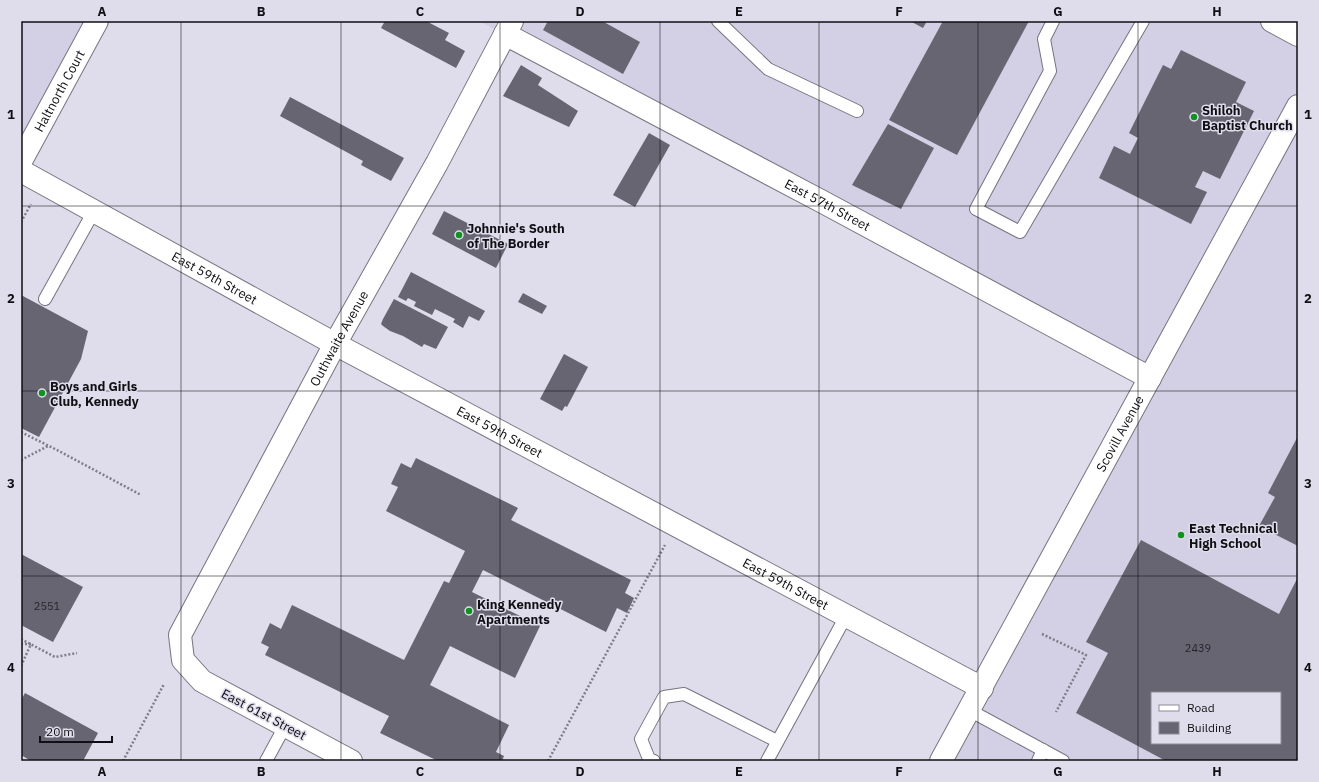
<svg xmlns="http://www.w3.org/2000/svg" width="1319" height="782" font-family="'IBM Plex Sans',sans-serif">
  <style>
    .built { fill: #d3cfe4; fill-rule: evenodd }
    .building { fill: #676571; fill-rule: evenodd }
    .lines { fill: none; stroke-linecap: round; stroke-linejoin: round }
    .lane-casing { stroke: #777581; stroke-width: 14 }
    .street-casing { stroke: #777581; stroke-width: 24 }
    .primary-casing { stroke: #777581; stroke-width: 24 }
    .path { stroke: #7f7d87; stroke-width: 2.5; stroke-dasharray: 2 2; stroke-linecap: butt }
    .lane { stroke: #fff; stroke-width: 12 }
    .street { stroke: #fff; stroke-width: 22 }
    .primary { stroke: #fff; stroke-width: 22 }
    .grid { fill: none; stroke: #100f13; stroke-width: 1; stroke-opacity: 0.55 }
    .poi-dot { fill: #109223; stroke: #dfddeb; stroke-width: 1.5 }
    .labels { text-anchor: middle; stroke-width: 3; stroke-linejoin: round; paint-order: stroke }
    .number-label { font-size: 11px; fill: #26242a }
    .street-label { font-size: 13px; fill: #100f13; stroke: #dfddeb }
    .poi-label { font-size: 13px; font-weight: bold; fill: #100f13; stroke: #dfddeb; text-anchor: start }
    .neatline { fill: none; stroke: #100f13; stroke-width: 1.5 }
    .grid-label { font-size: 13px; text-anchor: middle; font-weight: bold; fill: #100f13 }
  </style>
  <rect width="100%" height="100%" fill="#dfddeb"/>
  <g class="built">
    <polygon points="21,21 97,21 21,161"/>
    <path d="M479 21H1272L1298 35V761H941L1150 378ZM1152 693H1280V743H1152Z"/>
  </g>
  <g class="building">
    <polygon points="385,21 426,21 449,33 445,40 465,51 456,68 381,28"/>
    <polygon points="548,21 602,21 640,42 623,74 543,30"/>
    <polygon points="910,21 927,21 923,28"/>
    <polygon points="943,21 1029,21 957,155 889,120"/>
    <polygon points="1181,50 1246,82 1236,102 1254,111 1220,179 1203,171 1195,187 1207,192 1191,224 1099,178 1114,146 1130,154 1138,138 1129,133 1163,65 1171,69"/>
    <polygon points="521,65 542,78 538,85 578,111 569,127 503,96"/>
    <polygon points="290,97 404,158 391,181 361,165 363,161 280,116"/>
    <polygon points="888,124 934,148 901,209 852,185"/>
    <polygon points="649,133 670,145 635,207 613,195"/>
    <polygon points="444,211 508,244 496,268 432,234"/>
    <polygon points="411,272 485,311 479,321 469,316 463,328 453,322 455,319 435,309 432,315 414,306 416,302 408,298 406,301 398,297"/>
    <polygon points="523,293 547,306 542,314 518,302"/>
    <polygon points="21,295 88,331 81,359 39,437 21,428"/>
    <polygon points="394,299 448,327 436,349 424,344 422,347 403,336 390,331 383,326 381,324 383,319"/>
    <polygon points="564,354 588,367 567,407 565,406 562,411 540,399"/>
    <polygon points="1298,436 1298,546 1259,526 1275,497 1268,493"/>
    <polygon points="416,458 518,508 511,520 631,580 625,593 634,598 627,613 617,608 606,632 483,570 472,592 540,626 515,678 450,646 430,685 509,725 496,752 504,756 502,761 438,761 380,733 389,716 265,655 269,647 261,643 270,623 281,629 292,605 404,660 444,581 449,583 465,551 386,511 398,487 391,484 401,463 411,468"/>
    <path d="M1141 540 1279 614 1298 577V761H1166L1076 713 1108 653 1086 642ZM1152 693H1280V743H1152Z"/>
    <polygon points="21,554 83,587 53,642 21,625"/>
    <polygon points="25,693 98,733 83,761 31,761 21,755 21,700"/>
  </g>
  <g class="lines">
    <g class="lane-casing">
      <g id="lane">
        <polyline points="718,21 768,69 857,111"/>
        <polyline points="1053,21 1044,39 1050,71 976,209 1020,232 1143,21"/>
        <polyline points="45,299 94,211"/>
        <polyline points="969,710 1063,761"/>
        <polyline points="266,761 285,726"/>
        <polyline points="654,761 649,759 641,739 664,697 684,694 777,741"/>
        <polyline points="767,761 846,616"/>
        <polyline points="1038,761 1043,750"/>
      </g>
    </g>
    <g class="street-casing">
      <g id="street">
        <path id="s1" d="M505 34 821 201 1150 378"/>
        <path id="s2" d="M21 161 97 21"/>
        <path id="s3" d="M21 171 335 344 982 688"/>
        <path id="s4" d="M351 761 202 681 183 660 180 635 335 344 437 163 512 21"/>
        <path id="s5" d="M941 761 1298 106"/>
      </g>
    </g>
    <g class="primary-casing">
      <polyline id="primary" points="1272,21 1298,35"/>
    </g>
    <g class="path">
      <polyline points="21,222 31,204"/>
      <polyline points="21,432 57,450 141,495"/>
      <polyline points="21,460 48,446"/>
      <polyline points="1042,634 1086,655 1056,712"/>
      <polyline points="21,639 55,657 77,653"/>
      <polyline points="21,644 31,644 21,666"/>
      <polyline points="123,761 164,684"/>
      <polyline points="548,761 665,545"/>
    </g>
    <use href="#lane" class="lane"/>
    <use href="#street" class="street"/>
    <use href="#primary" class="primary"/>
  </g>
  <path class="grid" d="M181 21V761M341 21V761M500 21V761M660 21V761M819 21V761M978 21V761M1138 21V761M21 206H1298M21 391H1298M21 576H1298"/>
  <g class="poi-dot">
    <circle cx="1194" cy="117" r="4"/>
    <circle cx="459" cy="235" r="4"/>
    <circle cx="42" cy="393" r="4"/>
    <circle cx="1181" cy="535" r="4"/>
    <circle cx="469" cy="611" r="4"/>
  </g>
  <g class="labels">
    <g class="number-label">
      <text x="47" y="610">2551</text>
      <text x="1198" y="652">2439</text>
    </g>
    <g class="street-label">
      <text dy="5" stroke="none"><textPath href="#s2" startOffset="80">Haltnorth Court</textPath></text>
      <text dy="5" stroke="none"><textPath href="#s1" startOffset="365">East 57th Street</textPath></text>
      <text dy="5" stroke="none"><textPath href="#s3" startOffset="221">East 59th Street</textPath></text>
      <text dy="5" stroke="none"><textPath href="#s4" startOffset="559">Outhwaite Avenue</textPath></text>
      <text dy="5" stroke="none"><textPath href="#s3" startOffset="545">East 59th Street</textPath></text>
      <text dy="5" stroke="none"><textPath href="#s5" startOffset="373">Scovill Avenue</textPath></text>
      <text dy="5" stroke="none"><textPath href="#s3" startOffset="869">East 59th Street</textPath></text>
      <text transform="translate(264 714) rotate(28)" y="5">East 61st Street</text>
    </g>
    <g class="poi-label">
      <text x="1202" y="115">Shiloh<tspan x="1202" dy="15">Baptist Church</tspan></text>
      <text x="467" y="233">Johnnie's South<tspan x="467" dy="15">of The Border</tspan></text>
      <text x="50" y="391">Boys and Girls<tspan x="50" dy="15">Club, Kennedy</tspan></text>
      <text x="1189" y="533">East Technical<tspan x="1189" dy="15">High School</tspan></text>
      <text x="477" y="609">King Kennedy<tspan x="477" dy="15">Apartments</tspan></text>
    </g>
  </g>
  <rect width="1319" height="782" fill="none" stroke="#dfddeb" stroke-width="44"/>
  <rect x="1151" y="692" width="130" height="52" fill="#dfddeb" stroke="#8c8b95"/>
  <rect x="1159" y="705" width="20" height="6" fill="#ffffff" stroke="#8c8b95"/>
  <text x="1187" y="712" font-size="12" fill="#100f13">Road</text>
  <rect x="1159" y="722" width="20" height="12" fill="#676571" stroke="#8c8b95"/>
  <text x="1187" y="732" font-size="12" fill="#100f13">Building</text>
  <path d="M40 736v6h72v-6" fill="none" stroke="#100f13" stroke-width="2"/>
  <text x="46" y="736" font-size="12" fill="#100f13" stroke="#dfddeb" stroke-width="3" paint-order="stroke">20 m</text>
  <rect x="22" y="22" width="1275" height="738" class="neatline"/>
  <g class="grid-label">
    <text x="102" y="16">A</text>
    <text x="261" y="16">B</text>
    <text x="420" y="16">C</text>
    <text x="580" y="16">D</text>
    <text x="739" y="16">E</text>
    <text x="899" y="16">F</text>
    <text x="1058" y="16">G</text>
    <text x="1217" y="16">H</text>
    <text x="11" y="119">1</text>
    <text x="1308" y="119">1</text>
    <text x="11" y="303">2</text>
    <text x="1308" y="303">2</text>
    <text x="11" y="488">3</text>
    <text x="1308" y="488">3</text>
    <text x="11" y="672">4</text>
    <text x="1308" y="672">4</text>
    <text x="102" y="776">A</text>
    <text x="261" y="776">B</text>
    <text x="420" y="776">C</text>
    <text x="580" y="776">D</text>
    <text x="739" y="776">E</text>
    <text x="899" y="776">F</text>
    <text x="1058" y="776">G</text>
    <text x="1217" y="776">H</text>
  </g>
</svg>
